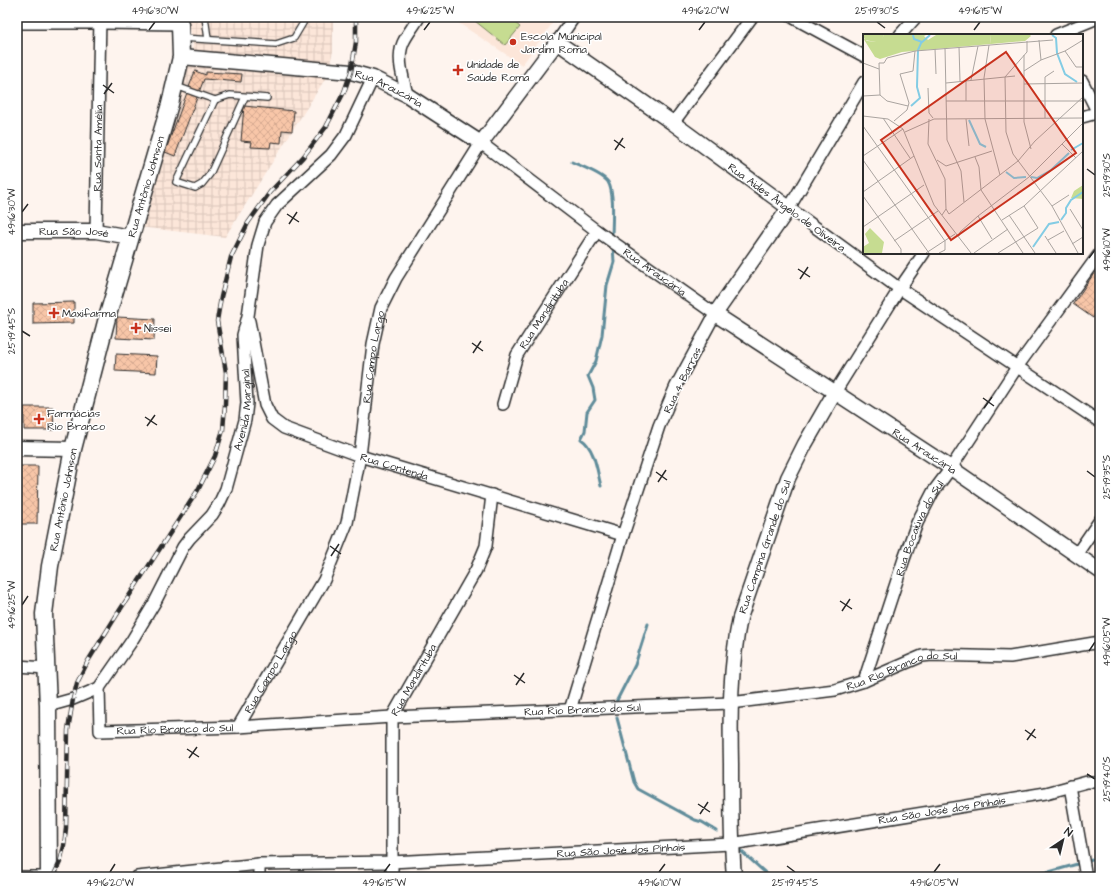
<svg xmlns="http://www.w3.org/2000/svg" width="1117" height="894" font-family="'Architects Daughter',sans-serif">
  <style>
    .built { fill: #fce6d9 }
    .industrial { fill: url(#industrial-grid) }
    .park { fill: #c6dc91; stroke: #78845e }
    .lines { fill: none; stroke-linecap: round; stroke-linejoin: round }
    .stream { stroke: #608c9a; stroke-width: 3 }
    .building { fill: url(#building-cross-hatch); stroke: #2b2b2b }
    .service-casing { stroke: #2b2b2b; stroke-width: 8 }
    .minor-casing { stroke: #2b2b2b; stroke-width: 14 }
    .tertiary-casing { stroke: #2b2b2b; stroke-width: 17 }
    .secondary-casing { stroke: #2b2b2b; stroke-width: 19 }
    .service { stroke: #fff; stroke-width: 5.5 }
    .minor { stroke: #fff; stroke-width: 11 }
    .tertiary { stroke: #fff; stroke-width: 14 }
    .secondary { stroke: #fff; stroke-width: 16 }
    .rail-casing { stroke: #2b2b2b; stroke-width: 4.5 }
    .rail { stroke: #fff; stroke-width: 3; stroke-dasharray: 9; stroke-linecap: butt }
    .ticks { fill: none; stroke: #2b2b2b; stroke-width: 1.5 }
    .poi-dot { fill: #c8321e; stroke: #fff; stroke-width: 1.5 }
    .labels { text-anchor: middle; stroke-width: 3; stroke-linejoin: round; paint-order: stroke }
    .poi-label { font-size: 11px; fill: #2b2b2b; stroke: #fff; text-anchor: start }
    .street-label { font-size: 11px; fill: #2b2b2b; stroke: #fff }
    .inset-river { fill: none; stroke: #83cce4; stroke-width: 2 }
    .inset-road { fill: none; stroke: #aaa4a0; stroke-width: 1 }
    .view { fill: #c8321e; fill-opacity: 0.15; stroke: #c8321e; stroke-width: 2 }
    .inset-edge { fill: none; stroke: #2b2b2b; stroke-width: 2 }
    .neatline { fill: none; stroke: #2b2b2b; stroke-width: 1.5 }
    .ticks-label { font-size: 10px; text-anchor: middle; fill: #2b2b2b }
  </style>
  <defs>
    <pattern id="industrial-grid" width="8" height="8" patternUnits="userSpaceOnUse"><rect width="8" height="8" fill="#fce6d9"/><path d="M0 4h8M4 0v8" fill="none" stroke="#d8c5ba"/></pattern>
    <pattern id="building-cross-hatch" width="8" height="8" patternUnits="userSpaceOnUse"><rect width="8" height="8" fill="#f8c6a8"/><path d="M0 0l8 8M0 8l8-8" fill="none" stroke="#d5aa91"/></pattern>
  </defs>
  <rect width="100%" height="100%" fill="#fef4ee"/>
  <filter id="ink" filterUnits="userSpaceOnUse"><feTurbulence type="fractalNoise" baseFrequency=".025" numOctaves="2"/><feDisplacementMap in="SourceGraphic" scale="8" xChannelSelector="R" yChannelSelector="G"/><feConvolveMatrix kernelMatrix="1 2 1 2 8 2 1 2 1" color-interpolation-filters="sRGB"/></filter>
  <g filter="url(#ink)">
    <polygon class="built" points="456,17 557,17 522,65 454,20"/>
    <polygon class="industrial" points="188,17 333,17 333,51 327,76 225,237 139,227 183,88 193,45"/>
    <polygon class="park" points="470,17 508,17 520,27 505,45"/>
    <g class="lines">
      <g class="stream">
        <path d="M572 162C581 166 603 174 608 182 615 193 612 225 612 238"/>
        <path d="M601 486C597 471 595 448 581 439L585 431 587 412 595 400 593 388 588 376 596 361 602 335 607 285 614 262 613 246"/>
        <polyline points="614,706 635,665 648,624"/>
        <polyline points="617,718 634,782 638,789 695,820 702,822 717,831"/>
        <polyline points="741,851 770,877"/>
        <polyline points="1086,862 1095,859 1100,860"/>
        <polyline points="1014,877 1049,872 1081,863"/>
      </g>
    </g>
    <g class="building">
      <polygon points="195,71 206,75 206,72 242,74 241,82 204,79 175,156 165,152"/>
      <polygon points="244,106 294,111 292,131 282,130 281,143 271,142 270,148 251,147 252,142 241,141"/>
      <polygon points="1095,272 1100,276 1100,308 1093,318 1073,304"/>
      <polygon points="74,302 74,323 33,324 33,303"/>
      <polygon points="117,317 155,319 154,340 116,338"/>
      <polygon points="116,354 157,356 156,373 115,371"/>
      <polygon points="24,407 53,407 54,430 24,430"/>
      <polygon points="17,466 38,466 37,524 17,524"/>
    </g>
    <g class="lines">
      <g class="service-casing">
        <g id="service">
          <polyline points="205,17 208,39"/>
          <polyline points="182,38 276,44 294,38 303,23 304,17"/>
          <polyline points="176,86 215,100 230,95 267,98"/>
          <polyline points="215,100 176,182 195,188 202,184 210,174 245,97"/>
        </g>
      </g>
      <g class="minor-casing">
        <g id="minor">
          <polyline points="792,17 864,56"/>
          <polyline points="17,23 100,23 180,24"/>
          <polyline points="900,35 916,17"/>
          <polyline points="1056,35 1100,17"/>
          <polyline points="557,42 574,17"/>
          <polyline points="1082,81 1098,113"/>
          <polyline points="864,82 789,208 893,284 1100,422"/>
          <path d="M407 95C404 80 396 59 403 43 407 34 414 26 419 17"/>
          <polyline points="1082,117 1100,112"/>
          <polyline points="673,123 752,17"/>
          <path id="s1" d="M96 231 100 17"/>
          <path id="s2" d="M249 321 265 405 272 419 284 428 360 456 623 535"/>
          <polyline points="835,392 900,288 924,253"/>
          <path id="s3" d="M503 404 517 355 531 333 597 231"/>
          <polyline points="1076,555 1100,520"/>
          <polyline points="17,666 46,668"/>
          <path id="s4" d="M864 681 904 559 917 523 933 492 951 468 1017 367 1100 253"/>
          <path id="s5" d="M99 688 100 731 238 727 392 717 730 703 835 690 864 681 922 656 932 655 1010 657 1100 642"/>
          <path id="s6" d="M48 706 73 699 99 688 131 642 155 602 183 547 189 539 212 515 219 504 226 489 245 420 247 403 243 335 248 316 258 245 265 222 277 205 331 155 346 135 373 78"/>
          <path id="s7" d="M238 727 324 580 347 523 360 456 373 344 381 308 396 278 481 143 597 231 715 314 676 386 659 426 623 535 570 710"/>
          <polyline points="1070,786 1086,877"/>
          <polyline points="17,877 49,877"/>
          <path id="s8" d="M137 877 259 864 391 862 731 844 1046 793 1087 782H1100"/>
          <polyline points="259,877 259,864"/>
          <path id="s9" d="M392 877V717L476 570 486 546 492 495"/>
        </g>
      </g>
      <g class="tertiary-casing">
        <g id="tertiary">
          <path id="s10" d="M181 57 351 72 373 78 407 95 481 143 557 42 673 123 789 208 715 314 951 468 1100 571"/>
          <path id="s11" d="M17 231H96L130 237"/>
          <polyline points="17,448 73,449"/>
          <path id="s12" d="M734 877C731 839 731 802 731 764 730 715 730 666 740 618L788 478 805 444 835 392"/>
        </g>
      </g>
      <g class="secondary-casing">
        <g id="secondary">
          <path id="s13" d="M49 877 48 706 44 614 50 566 73 449 107 318 170 104 181 57 180 24 178 17"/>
        </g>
      </g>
      <use href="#service" class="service"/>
      <use href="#minor" class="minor"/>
      <use href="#tertiary" class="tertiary"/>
      <use href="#secondary" class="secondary"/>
      <g class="rail-casing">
        <polyline id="rail" points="53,877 60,862 64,846 66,828 68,730 73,699 77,683 88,661 118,613 198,490 215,456 223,430 225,405 226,372 217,321 221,297 231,257 248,223 270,192 303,157 326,127 344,92 351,72 356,42 356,17"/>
      </g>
      <use href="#rail" class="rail"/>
    </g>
  </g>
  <path class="ticks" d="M877 22 885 28M149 30 155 22M424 30 430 22M699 30 705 22M974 30 980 22M103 85 114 93M104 94 112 83M614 140 625 148M615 150 623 138M1087 169 1095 175M22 212 28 204M287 214 299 222M289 224 297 212M1089 258 1095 250M798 269 810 277M800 279 808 267M22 331 30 336M472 343 483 351M473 353 481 341M983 398 994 406M984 408 992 397M145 417 157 425M147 426 155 415M1087 471 1095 477M656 472 667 480M658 482 666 470M330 546 341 554M331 556 339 544M840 601 852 609M22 605 28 596M842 611 850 599M1089 651 1095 642M514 675 525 683M516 685 524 673M1025 730 1036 738M1027 740 1035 729M187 749 199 757M189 758 197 747M1087 774 1095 779M698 804 710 812M700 814 708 802M787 866 795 872M110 872 115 864M384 872 390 864M659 872 665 864M934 872 940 864"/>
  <g class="poi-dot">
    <circle cx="513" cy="42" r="4"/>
    <path d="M456 64h4v4h4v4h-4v4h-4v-4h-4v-4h4z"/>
    <path d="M52 307h4v4h4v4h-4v4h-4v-4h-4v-4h4z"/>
    <path d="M134 322h4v4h4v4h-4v4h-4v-4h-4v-4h4z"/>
    <path d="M37 413h4v4h4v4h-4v4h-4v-4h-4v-4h4z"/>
  </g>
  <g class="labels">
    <g class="poi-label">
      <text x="521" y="40">Escola Municipal<tspan x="521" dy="13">Jardim Roma</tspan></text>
      <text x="467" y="68">Unidade de<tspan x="467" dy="13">Saúde Roma</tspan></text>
      <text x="62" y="317">Maxifarma</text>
      <text x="144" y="332">Nissei</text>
      <text x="47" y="417">Farmácias<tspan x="47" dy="13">Rio Branco</tspan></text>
    </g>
    <g class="street-label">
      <text dy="4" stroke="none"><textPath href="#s10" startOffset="212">Rua Araucária</textPath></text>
      <text dy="4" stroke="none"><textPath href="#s1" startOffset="83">Rua Santa Amélia</textPath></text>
      <text dy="4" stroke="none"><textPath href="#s13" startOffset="703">Rua Antônio Johnson</textPath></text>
      <text transform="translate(787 207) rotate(36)" y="4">Rua Aides Ângelo de Oliveira</text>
      <text dy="4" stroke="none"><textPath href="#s11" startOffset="57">Rua São José</textPath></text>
      <text dy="4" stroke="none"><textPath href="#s7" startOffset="859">Rua Araucária</textPath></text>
      <text dy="4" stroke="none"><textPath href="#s3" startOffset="100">Rua Mandirituba</textPath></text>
      <text dy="4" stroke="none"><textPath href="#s7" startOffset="400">Rua Campo Largo</textPath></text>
      <text transform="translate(682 380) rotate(-64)" y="4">Rua 4 Barras</text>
      <text dy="4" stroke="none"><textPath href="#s6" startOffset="373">Avenida Marginal</textPath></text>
      <text dy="4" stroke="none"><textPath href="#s10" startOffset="1111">Rua Araucária</textPath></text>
      <text dy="4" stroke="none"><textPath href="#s2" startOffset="233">Rua Contenda</textPath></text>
      <text dy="4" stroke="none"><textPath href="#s13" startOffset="379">Rua Antônio Johnson</textPath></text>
      <text dy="4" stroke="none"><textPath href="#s4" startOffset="163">Rua Bocaiúva do Sul</textPath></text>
      <text dy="4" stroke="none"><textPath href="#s12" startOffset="335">Rua Campina Grande do Sul</textPath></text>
      <text dy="4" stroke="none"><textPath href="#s7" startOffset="64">Rua Campo Largo</textPath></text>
      <text dy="4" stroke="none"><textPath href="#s5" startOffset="850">Rua Rio Branco do Sul</textPath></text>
      <text dy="4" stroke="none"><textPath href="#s9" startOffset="203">Rua Mandirituba</textPath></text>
      <text dy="4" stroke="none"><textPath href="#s5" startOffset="526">Rua Rio Branco do Sul</textPath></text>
      <text dy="4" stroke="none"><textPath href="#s5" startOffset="118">Rua Rio Branco do Sul</textPath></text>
      <text dy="4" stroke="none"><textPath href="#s8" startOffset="809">Rua São José dos Pinhais</textPath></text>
      <text dy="4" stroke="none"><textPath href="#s8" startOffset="485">Rua São José dos Pinhais</textPath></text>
    </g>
  </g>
  <g transform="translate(863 34)">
    <rect width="220" height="220" fill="#fef4ee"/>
    <path d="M21 1H63L61 2 65 6 73 1H127L128 10 39 18 17 25 12 23 0 4 4 7 17 8Z" fill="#c6dc91"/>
    <path d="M0 1H21L18 8H13L2 6ZM127 1H167L168 2 162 7 128 10ZM220 151V165L208 164 211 157ZM7 194 21 208 19 219H0V213L6 209 2 200Z" fill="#c6dc91"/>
    <path class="inset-river" d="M50 1 51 5 59 8M189 1 193 4 194 19 202 40 214 48M48 72 57 64 54 53 55 16 58 9 67 1M106 86 117 110 123 113M208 116 220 109M143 138 151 144 163 143M168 143 174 144 188 136 206 119M198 186 203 179V174L208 166 220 158M170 213 186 190 196 188"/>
    <path class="inset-road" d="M176 6 178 26M164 7V18L142 43 143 98 150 120 189 172 215 219M126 11 121 44 122 85 137 141M96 13 97 47M82 14 84 106 98 137 101 168M72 15 73 40M202 17 213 33H220M161 21V88L168 115M0 29 16 35M161 37 178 26 202 17 220 6M0 41V62M108 46 115 12M83 49 152 42M161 50 220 49M65 54 66 79 70 84M0 62 17 61M83 67H220M103 67V46M45 72 24 67 17 61 16 29H21L24 24 52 17 190 6M0 82 25 85 40 95 71 171 108 219M20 84 47 124M182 84V43L191 37M66 85 65 110 82 145 83 175 79 181M103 85 106 112M31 87 44 76 46 69 37 40 50 37 52 17M0 92 82 207V216L76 219M42 98 71 85 220 84M199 110 213 124M0 122 40 95M112 123 116 133 118 156 160 219M0 126 66 219M74 126 83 132 129 117M0 158 51 122M0 162 38 215V219M189 172 206 161M83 175 86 180 155 127 172 107 220 63M207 175 220 196M146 181 172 219M115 182 129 205M139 186 161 172 220 117M0 193 61 151M96 202 97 198 115 182 166 143 220 89M182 202 193 219M185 206 201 197M31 207 75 177M209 210 220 203M63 219 92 200M111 219 145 195M135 219 175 194 161 172"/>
    <path class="view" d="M143 18 213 119 88 206 18 106Z"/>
    <rect width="220" height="220" class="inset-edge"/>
  </g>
  <rect width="1117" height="894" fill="none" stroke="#fff" stroke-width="44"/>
  <g transform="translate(1063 840) rotate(35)" stroke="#ffffff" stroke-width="3" paint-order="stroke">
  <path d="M0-3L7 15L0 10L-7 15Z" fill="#2b2b2b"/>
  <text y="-6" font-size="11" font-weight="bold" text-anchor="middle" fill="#2b2b2b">N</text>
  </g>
  <rect x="22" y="22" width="1073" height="850" class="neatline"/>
  <g class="ticks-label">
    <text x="155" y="14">49°16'30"W</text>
    <text x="430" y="14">49°16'25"W</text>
    <text x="705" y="14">49°16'20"W</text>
    <text x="877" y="14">25°19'30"S</text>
    <text x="980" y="14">49°16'15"W</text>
    <text transform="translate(1106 175) rotate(-90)" y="4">25°19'30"S</text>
    <text transform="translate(11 212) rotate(-90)" y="4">49°16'30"W</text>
    <text transform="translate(1106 250) rotate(-90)" y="4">49°16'10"W</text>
    <text transform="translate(11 331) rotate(-90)" y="4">25°19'45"S</text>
    <text transform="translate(1106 477) rotate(-90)" y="4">25°19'35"S</text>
    <text transform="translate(11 605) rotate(-90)" y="4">49°16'25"W</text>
    <text transform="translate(1106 642) rotate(-90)" y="4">49°16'05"W</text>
    <text transform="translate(1106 779) rotate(-90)" y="4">25°19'40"S</text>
    <text x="110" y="886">49°16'20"W</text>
    <text x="384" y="886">49°16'15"W</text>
    <text x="659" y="886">49°16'10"W</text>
    <text x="795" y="886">25°19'45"S</text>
    <text x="934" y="886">49°16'05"W</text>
  </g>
</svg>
